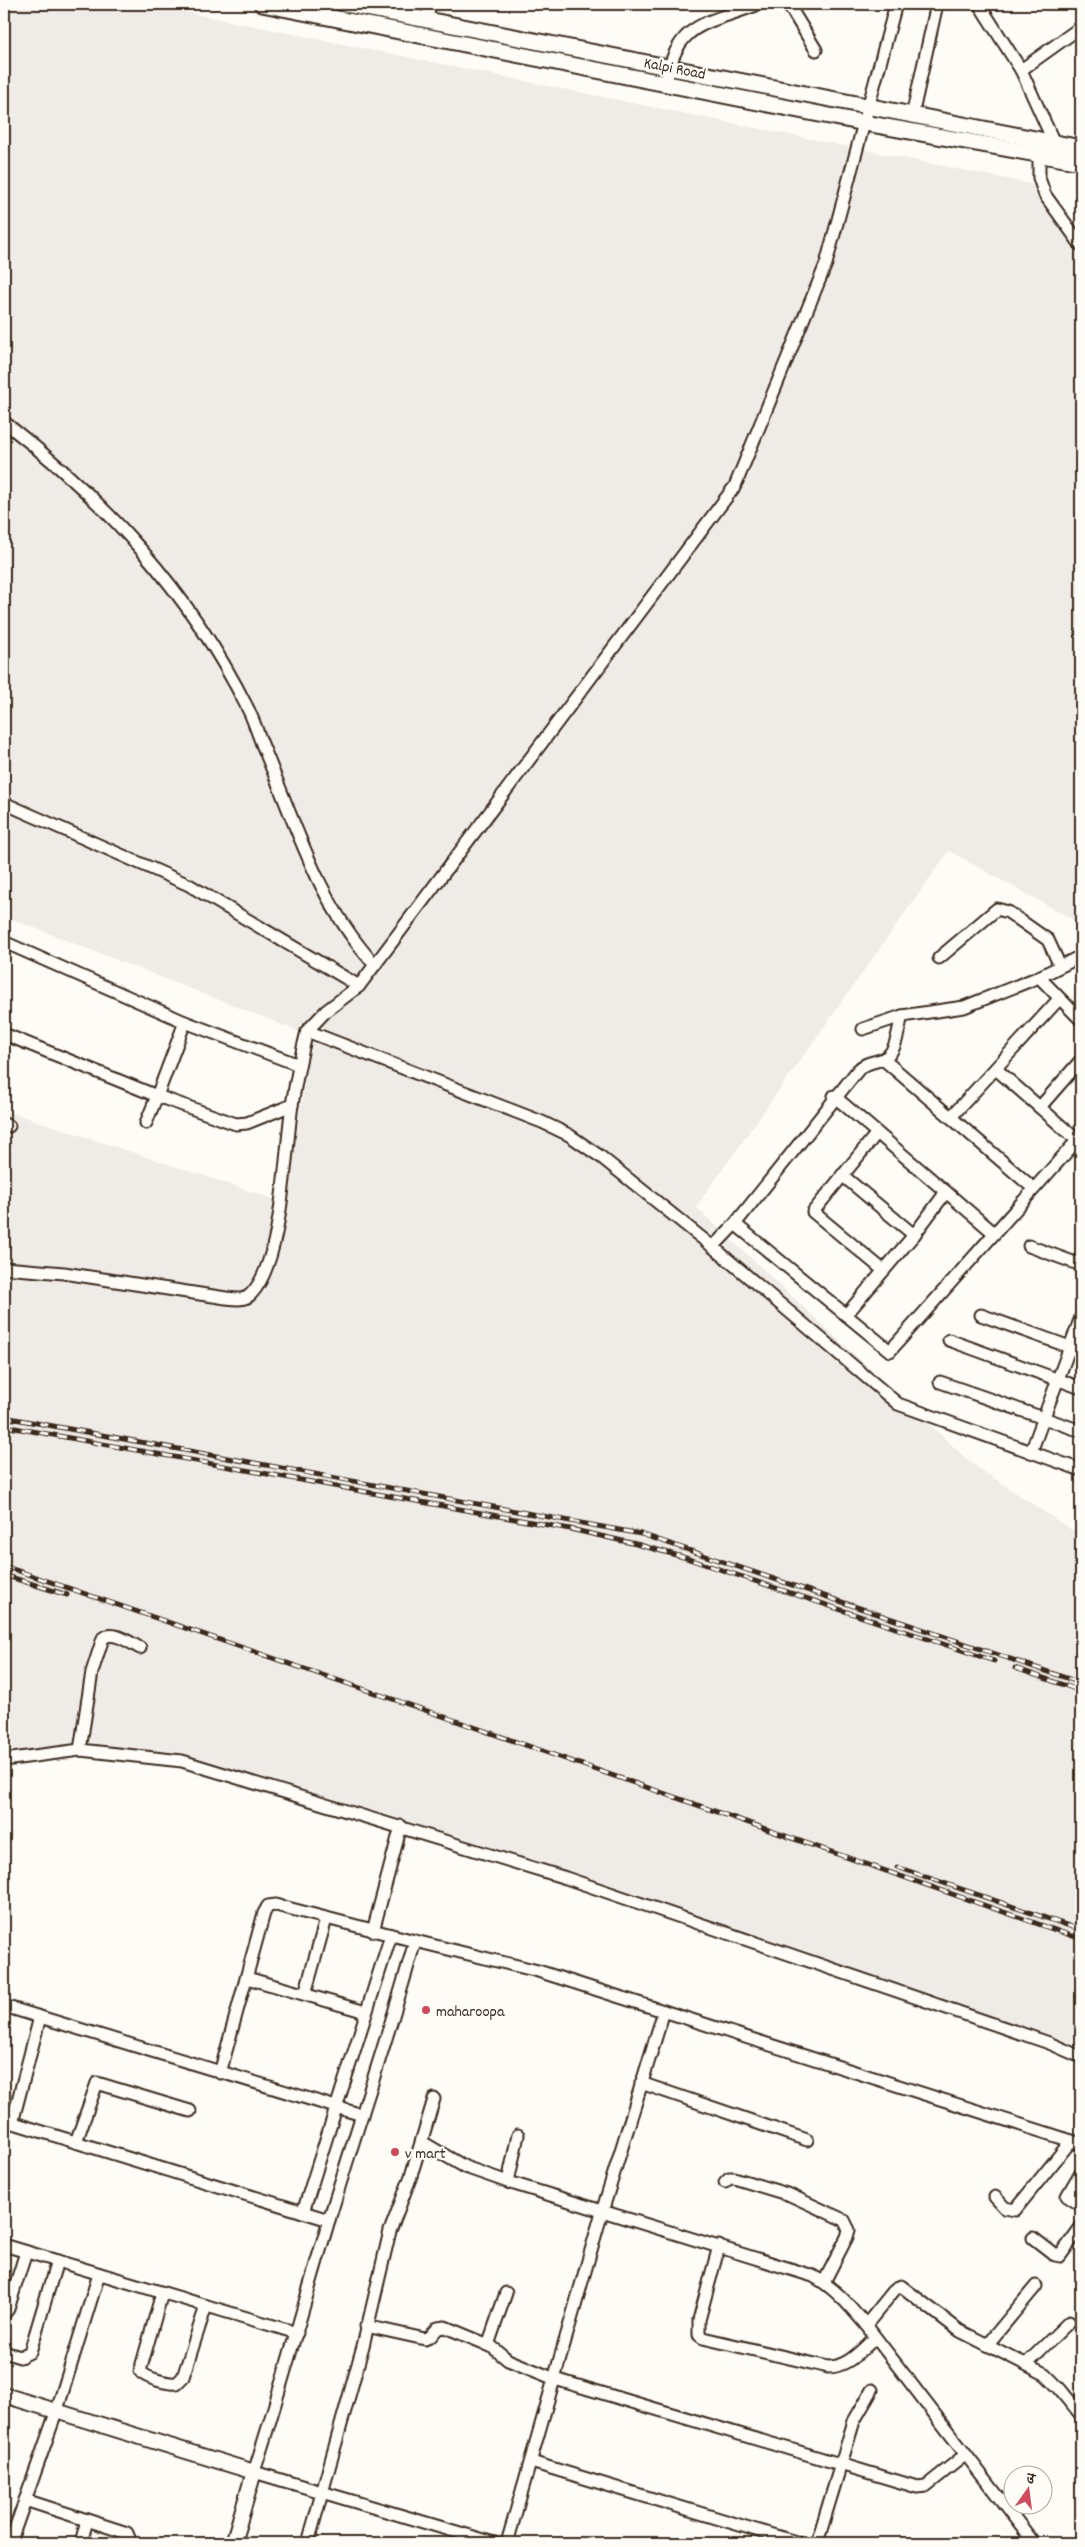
<svg xmlns="http://www.w3.org/2000/svg" width="1085" height="2547" font-family="Dekko,'Playpen Sans Deva',sans-serif">
  <style>
    .built { fill: #efece7 }
    .lines { fill: none; stroke-linecap: round; stroke-linejoin: round }
    .minor-casing { stroke: #3b2a1e; stroke-width: 15 }
    .tertiary-casing { stroke: #3b2a1e; stroke-width: 18 }
    .secondary-casing { stroke: #3b2a1e; stroke-width: 19 }
    .minor { stroke: #fdfcf7; stroke-width: 11 }
    .tertiary { stroke: #fdfcf7; stroke-width: 14 }
    .secondary { stroke: #fdfcf7; stroke-width: 15 }
    .rail-casing { stroke: #3b2a1e; stroke-width: 5 }
    .rail { stroke: #fdfcf7; stroke-width: 3; stroke-dasharray: 9; stroke-linecap: butt }
    .poi-dot { fill: #d1495b; stroke: #fdfcf7; stroke-width: 2 }
    .labels { text-anchor: middle; stroke-width: 4.5; stroke-linejoin: round; paint-order: stroke }
    .street-label { font-size: 16px; fill: #3b2a1e; stroke: #fdfcf7 }
    .poi-label { font-size: 16px; fill: #3b2a1e; stroke: #fdfcf7; text-anchor: start }
  </style>
  <rect width="100%" height="100%" fill="#fdfcf7"/>
  <filter id="ink" filterUnits="userSpaceOnUse"><feTurbulence type="fractalNoise" baseFrequency=".02" numOctaves="2"/><feDisplacementMap in="SourceGraphic" scale="10" xChannelSelector="R" yChannelSelector="G"/><feConvolveMatrix kernelMatrix="1 2 1 2 8 2 1 2 1" color-interpolation-filters="sRGB"/></filter>
  <g filter="url(#ink)">
    <polygon class="built" points="4,4 146,4 1036,185 1081,240 1081,924 949,851 696,1207 971,1463 1081,1536 1081,2013 1077,2012 1070,2058 209,1765 61,1753 4,1763 4,1110 286,1203 311,1036 4,916"/>
    <g class="lines">
      <g class="minor-casing">
        <g id="minor">
          <polyline points="788,4 816,50"/>
          <polyline points="979,4 1021,70 1056,147"/>
          <polyline points="427,19 430,4"/>
          <polyline points="1021,70 1081,27"/>
          <path d="M666 83C677 20 708 24 759 4"/>
          <polyline points="912,116 937,4"/>
          <polyline points="1039,153 1039,178 1045,195 1081,245"/>
          <path d="M4 422C105 500 189 591 247 707 254 720 258 735 264 749 296 825 318 903 375 965"/>
          <polyline points="4,803 189,885 359,986 735,486 826,264 896,4"/>
          <polyline points="4,942 185,1022 299,1065"/>
          <polyline points="939,958 997,909 1008,912 1048,940 1060,966"/>
          <polyline points="1039,977 1081,1020"/>
          <polyline points="359,986 326,1011 307,1031 542,1122 569,1135 601,1157 713,1247 898,1404 1081,1470"/>
          <polyline points="863,1029 902,1016 964,1007 1039,977 1081,956"/>
          <polyline points="4,1034 157,1096 185,1022"/>
          <polyline points="883,1059 1033,1188"/>
          <polyline points="996,1069 1077,1140"/>
          <polyline points="834,1096 994,1233"/>
          <polyline points="1040,1107 1081,1060"/>
          <polyline points="951,1117 1059,999"/>
          <polyline points="146,1123 157,1096 236,1124 247,1123 292,1105"/>
          <polyline points="4,1124 9,1126"/>
          <polyline points="877,1133 813,1212 883,1270"/>
          <polyline points="842,1175 914,1235 846,1315"/>
          <polyline points="735,1224 890,1351 1081,1136"/>
          <polyline points="914,1235 946,1192"/>
          <polyline points="1029,1246 1081,1265"/>
          <path d="M713 1247 735 1224 858 1070C866 1062 873 1063 883 1059 897 1054 898 1028 902 1016"/>
          <path d="M4 1268 64 1273 226 1298C235 1299 245 1301 251 1294 283 1262 285 1151 292 1105 296 1080 301 1055 307 1031"/>
          <polyline points="981,1315 1081,1351"/>
          <polyline points="949,1340 1081,1388"/>
          <polyline points="940,1382 1081,1431"/>
          <polyline points="1031,1452 1081,1317"/>
          <path d="M80 1750 92 1672 103 1638C114 1630 130 1643 140 1648"/>
          <polyline points="4,1760 80,1750 182,1761 566,1878 1049,2043 1081,2057"/>
          <polyline points="373,1931 401,1826"/>
          <polyline points="247,1978 366,2012"/>
          <polyline points="305,1994 326,1919"/>
          <polyline points="4,2006 362,2115"/>
          <polyline points="220,2073 264,1913 268,1906 276,1905 415,1941"/>
          <polyline points="641,2083 807,2140"/>
          <polyline points="4,2120 329,2220"/>
          <polyline points="12,2123 40,2017"/>
          <polyline points="76,2142 97,2083 190,2111"/>
          <path d="M422 2142 465 2167 508 2182 813 2276C835 2288 850 2306 866 2325L1034 2543"/>
          <polyline points="1081,2172 1067,2196 1081,2205"/>
          <polyline points="508,2182 518,2135"/>
          <polyline points="725,2182 729,2178 734,2178 790,2195 844,2220 849,2230 847,2237 824,2282"/>
          <polyline points="995,2197 1005,2208 1015,2210 1071,2141"/>
          <polyline points="303,2212 391,1935"/>
          <polyline points="1033,2238 1055,2255 1060,2256 1081,2227"/>
          <polyline points="4,2245 297,2333"/>
          <path d="M719 2246 699 2320V2335L703 2338 828 2367C848 2367 861 2350 875 2338"/>
          <path d="M162 2293 140 2371C145 2378 167 2384 177 2383L183 2377 206 2306"/>
          <polyline points="4,2314 8,2309 26,2252"/>
          <polyline points="866,2325 896,2288 901,2286 960,2331 1045,2374 1060,2389 1081,2415"/>
          <polyline points="366,2326 425,2339 430,2337 438,2328 445,2327 491,2346 508,2360 555,2379 917,2487 926,2486 965,2455"/>
          <polyline points="488,2345 506,2293"/>
          <polyline points="987,2345 1036,2286"/>
          <polyline points="4,2352 20,2357 30,2352 57,2261"/>
          <polyline points="1027,2363 1069,2322"/>
          <polyline points="531,2462 799,2543"/>
          <polyline points="25,2500 127,2533 129,2538 128,2543"/>
          <polyline points="10,2543 57,2410 99,2274"/>
          <polyline points="81,2543 87,2520"/>
          <polyline points="308,2543 363,2346 390,2231 411,2176 434,2099"/>
          <path d="M494 2543 254 2472C281 2388 304 2304 329 2220 357 2127 389 2035 415 1941L538 1971 1081 2144"/>
          <polyline points="507,2543 602,2212 664,2011"/>
          <polyline points="817,2543 854,2421 872,2390"/>
        </g>
      </g>
      <g class="tertiary-casing">
        <polyline id="tertiary" points="4,2395 254,2472 233,2543"/>
      </g>
      <g class="secondary-casing">
        <g id="secondary">
          <polyline points="262,4 865,123 1081,162"/>
          <polyline points="345,4 1081,148"/>
        </g>
      </g>
      <use href="#minor" class="minor"/>
      <use href="#tertiary" class="tertiary"/>
      <use href="#secondary" class="secondary"/>
      <g class="rail-casing">
        <g id="rail">
          <polyline points="4,1417 641,1534 1081,1683"/>
          <polyline points="4,1426 570,1529 636,1544 683,1557 994,1661"/>
          <polyline points="4,1566 448,1718 1081,1939"/>
          <polyline points="4,1575 67,1595"/>
          <polyline points="1015,1668 1081,1691"/>
          <polyline points="897,1867 1081,1930"/>
        </g>
      </g>
      <use href="#rail" class="rail"/>
    </g>
  </g>
  <g class="poi-dot">
    <circle cx="426" cy="2010" r="5"/>
    <circle cx="395" cy="2152" r="5"/>
  </g>
  <g class="labels">
    <g class="street-label">
      <text transform="translate(675 67) rotate(11)" y="6">Kalpi Road</text>
    </g>
    <g class="poi-label">
      <text x="436" y="2016">maharoopa</text>
      <text x="405" y="2158">v mart</text>
    </g>
  </g>
  <rect width="1085" height="2547" fill="none" stroke="#fdfcf7" stroke-width="20"/>
  <rect x="10" y="10" width="1065" height="2527" fill="none" stroke="#3b2a1e" stroke-width="2" filter="url(#ink)"/>
  <g transform="translate(1028 2490) rotate(14)"><circle r="24" fill="#fdfcf7" stroke="#afa8a0"/>
  <path d="M0-4L9 19L0 12L-9 19Z" fill="#d1495b"/>
  <text y="-8" font-size="14" font-weight="bold" text-anchor="middle" fill="#3b2a1e">उ</text>
  </g>
</svg>
